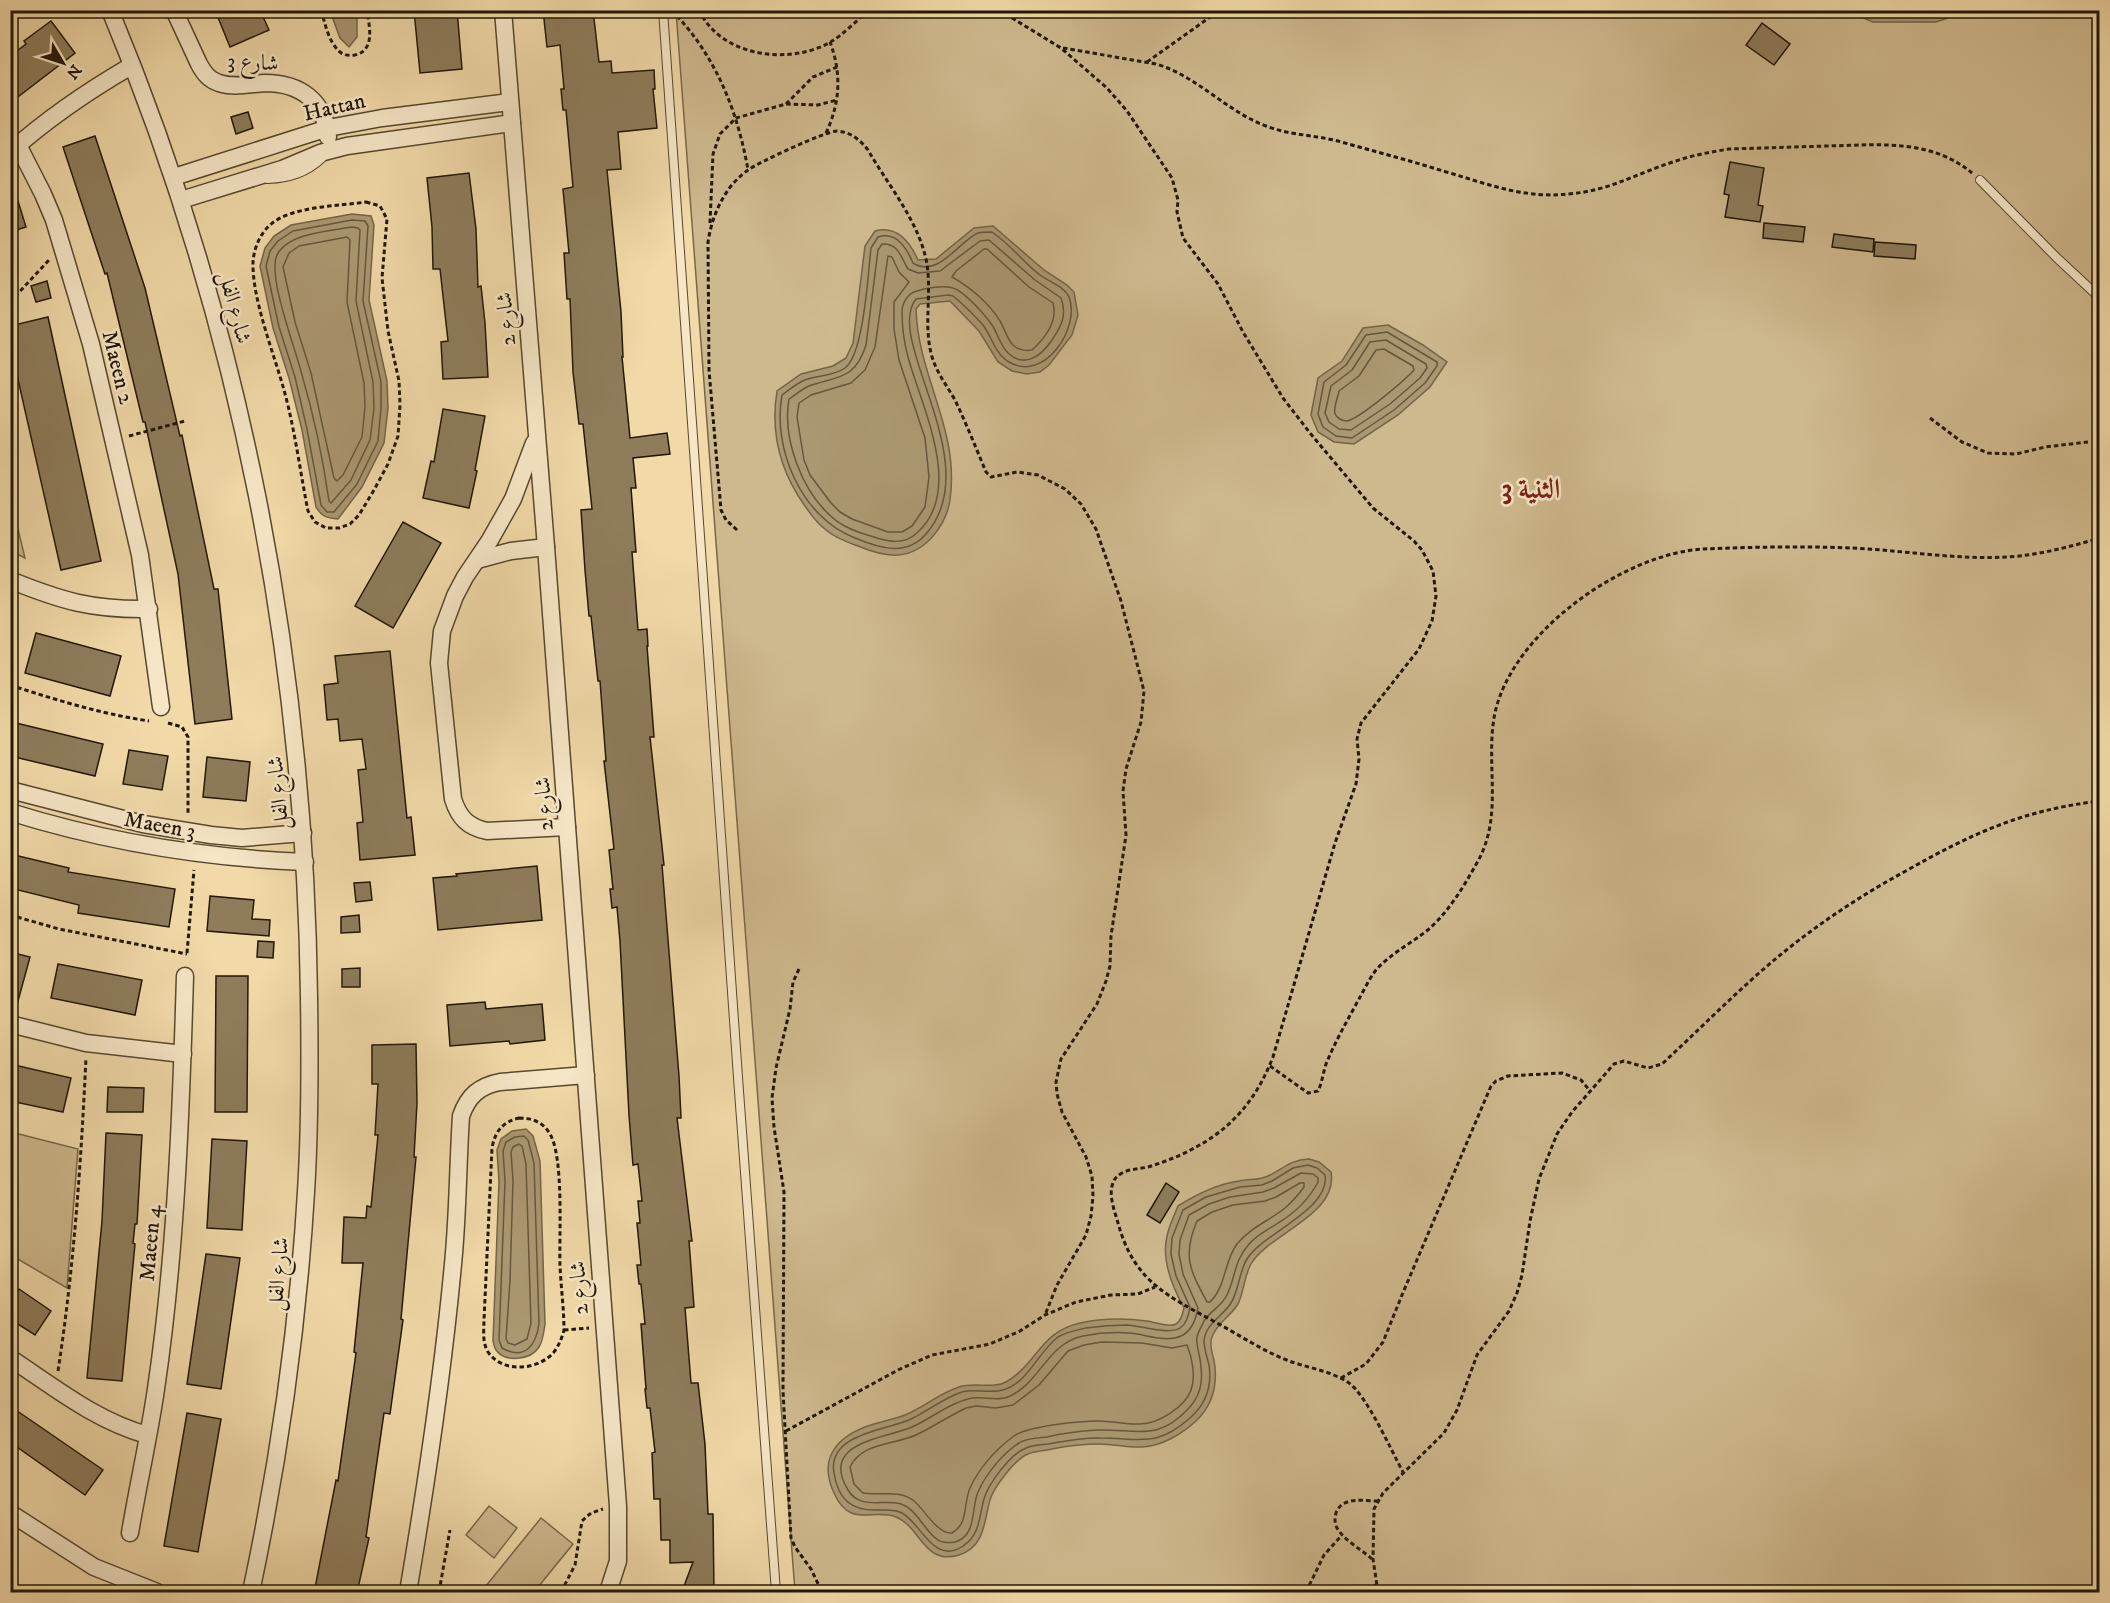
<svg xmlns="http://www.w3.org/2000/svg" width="2110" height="1603" font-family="'IM FELL DW Pica',Amiri,serif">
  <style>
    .green { fill: #ceb88d; stroke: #78684a; stroke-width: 1.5 }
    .water { fill: #ab9771; stroke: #746447; stroke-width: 1.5 }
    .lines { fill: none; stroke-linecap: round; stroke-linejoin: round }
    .shore { stroke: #66573c; stroke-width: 1.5 }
    .building { fill: #8e7c5b; stroke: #221707; stroke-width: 1.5 }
    .service-casing { stroke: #56482f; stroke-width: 10 }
    .minor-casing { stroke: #56482f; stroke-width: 19 }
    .path { stroke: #221707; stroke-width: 3; stroke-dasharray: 4.5 3; stroke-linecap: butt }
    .service { stroke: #f6e6c6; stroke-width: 8 }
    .minor { stroke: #f6e6c6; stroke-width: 16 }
    .labels { text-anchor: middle; stroke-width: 5; stroke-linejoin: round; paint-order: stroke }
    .street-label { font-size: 22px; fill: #221707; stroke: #f6e6c6 }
    .district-label { font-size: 28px; font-weight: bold; fill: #7a1f14; stroke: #f6e6c6 }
  </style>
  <rect width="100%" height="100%" fill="#f1d9a8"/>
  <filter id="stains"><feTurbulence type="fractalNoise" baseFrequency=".00333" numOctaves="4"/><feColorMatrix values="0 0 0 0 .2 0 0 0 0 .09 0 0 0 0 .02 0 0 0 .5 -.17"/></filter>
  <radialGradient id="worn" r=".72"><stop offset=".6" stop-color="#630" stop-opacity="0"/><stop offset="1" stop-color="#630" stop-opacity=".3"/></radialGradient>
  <g class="green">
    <polygon points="676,11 2099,11 2099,1592 795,1592"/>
    <polygon points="11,500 25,558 11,551"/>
    <polygon points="11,1132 78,1149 67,1288 11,1255"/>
    <polygon points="489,1506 517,1528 494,1558 466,1535"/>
    <polygon points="541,1518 573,1544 534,1592 481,1592"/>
  </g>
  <g class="water">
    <polygon points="330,11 357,11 357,37 349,47 340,38"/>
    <polygon points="1847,11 1969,11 1936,22 1873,22"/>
    <path d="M352 214 371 216 374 225 369 300 387 381 388 408 384 443 362 487 338 519C327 518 322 517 316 507L302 430 289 378 273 328 260 266 265 248 274 236 291 225Z"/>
    <path d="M993 226 1044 270 1067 285 1074 292 1078 315 1072 335 1049 365 1040 372 1027 374 1012 371 998 362 979 331 950 301 920 304 916 309C918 378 960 429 950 500 946 525 926 553 898 555 885 556 870 551 858 546 847 542 835 538 826 530 818 524 811 515 805 506 780 471 770 434 777 391L801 374 833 366 846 358 853 343 865 246 875 231C897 225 910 242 918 260L936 259 974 228Z"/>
    <polygon points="1388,325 1423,345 1447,362 1430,387 1398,415 1354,444 1334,442 1318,432 1311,415 1318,378 1342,361 1363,328"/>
    <path d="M526 1129 533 1136 540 1161 545 1324C544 1331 543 1341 539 1347 531 1360 505 1363 496 1350 494 1348 494 1344 493 1341L499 1181 497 1150 501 1139 512 1131Z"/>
    <path d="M1309 1159 1319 1162 1331 1172C1339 1215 1268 1234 1251 1264 1244 1276 1244 1292 1238 1304 1230 1317 1217 1323 1212 1337 1209 1344 1212 1353 1214 1360 1218 1383 1213 1405 1196 1421 1182 1434 1162 1446 1142 1447 1128 1448 1114 1444 1100 1444 1084 1444 1067 1446 1052 1449 1044 1451 1034 1451 1028 1454 1015 1459 994 1487 990 1500 984 1521 985 1547 959 1555 924 1566 920 1526 896 1517 872 1508 850 1529 834 1493 819 1461 834 1439 865 1427 878 1422 892 1420 905 1415 924 1407 940 1393 959 1387 974 1382 994 1389 1006 1382 1038 1363 1040 1332 1080 1323 1102 1318 1125 1318 1147 1321 1155 1322 1169 1328 1176 1324 1181 1321 1183 1313 1184 1308 1173 1288 1161 1260 1167 1236 1169 1226 1174 1216 1178 1206 1197 1194 1217 1184 1239 1181 1247 1179 1255 1180 1262 1178 1281 1173 1286 1160 1309 1159Z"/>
  </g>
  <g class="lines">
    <g class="shore">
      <path d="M1862 10C1885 21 1928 18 1952 10"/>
      <polygon points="352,220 365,221 368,226 363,301 381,382 381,408 378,441 357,484 334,512 327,512 321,505 307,429 295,377 279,327 266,266 270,251 278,241 293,231"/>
      <path d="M352 227 358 228 360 230 356 301 373 382 374 408 370 440 351 480 331 503 329 501C323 459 314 416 302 375 296 350 267 276 277 255 288 233 330 231 352 227Z"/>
      <path d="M992 232C1010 244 1023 262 1040 275 1049 282 1064 286 1069 297 1081 328 1044 383 1009 362 995 354 992 337 983 325 974 315 964 305 953 296L948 295 916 299C883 340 988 463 926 534 906 557 879 548 855 538 802 518 772 449 782 395 789 390 797 383 805 380 818 375 834 376 845 368 864 354 868 273 871 248L878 237C897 231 907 249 913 263 938 279 959 241 978 233 982 232 988 232 992 232Z"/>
      <polygon points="347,237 350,240 347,302 364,383 365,407 362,437 343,475 337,481 334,478 311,373 295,322 283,267 289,253 299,246"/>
      <path d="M989 240 1035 280 1061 298C1067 315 1062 325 1052 340 1042 355 1025 369 1008 353 1000 345 998 334 992 325 986 316 964 291 953 288 944 285 926 288 917 291 908 293 902 303 902 312 902 327 904 342 908 357 921 406 965 490 917 533 904 545 889 542 874 537 860 533 844 528 833 518 802 492 782 439 789 399 795 395 802 389 809 386 838 376 855 380 866 345L878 250 882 244C899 243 901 258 908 269L918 273 940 271 980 241Z"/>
      <path d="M984 249H987L1029 287 1053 303C1058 321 1045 338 1032 350 1026 351 1019 350 1014 346 1007 340 1005 329 1000 321 989 303 970 287 952 277L956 271Z"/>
      <polygon points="888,256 892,257 899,272 909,282 894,302 894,329 899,360 925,438 929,477 925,507 912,526 902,532 888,532 852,519 840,512 831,503 810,475 804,460 797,417 799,403 811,395 851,383 865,370 875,347"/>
      <polygon points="1387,332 1437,362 1437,366 1425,383 1394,410 1352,438 1336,436 1323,427 1318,414 1324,382 1346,365 1366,335"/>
      <polygon points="1386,340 1426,364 1427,368 1420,378 1390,404 1351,430 1339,429 1329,422 1325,413 1331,386 1352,370 1370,342"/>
      <path d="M1384 349 1413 366 1414 370C1404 381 1359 419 1347 421 1342 421 1337 418 1335 414 1333 408 1338 397 1339 391L1359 376 1376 350Z"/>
      <path d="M524 1136 528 1140 534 1163 539 1324C536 1345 525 1361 502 1348L499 1340 505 1181 503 1151 506 1142 515 1137Z"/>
      <polygon points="519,1144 522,1146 526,1164 531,1323 527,1339 515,1345 508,1343 506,1339 510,1280 513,1181 511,1152 513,1147"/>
      <path d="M1308 1165 1317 1168 1325 1175C1331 1209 1263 1233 1247 1259 1239 1272 1239 1290 1231 1303 1223 1316 1205 1324 1204 1341 1204 1348 1207 1357 1209 1365 1212 1385 1206 1404 1190 1418 1156 1448 1141 1438 1101 1438 1083 1437 1065 1441 1048 1444 1041 1445 1031 1445 1024 1449 1010 1455 988 1484 984 1499 979 1517 980 1535 963 1546 934 1566 921 1523 902 1513 895 1509 886 1510 878 1510 852 1511 838 1500 834 1473 827 1434 886 1430 909 1420 927 1412 943 1398 962 1392 976 1388 989 1394 1003 1390 1028 1383 1038 1352 1058 1337 1066 1332 1077 1330 1086 1328 1100 1326 1114 1325 1128 1325 1141 1326 1170 1335 1180 1328 1187 1324 1189 1314 1190 1307L1176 1276 1171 1254 1172 1238 1183 1210 1206 1197 1240 1187 1262 1185 1272 1181 1293 1168Z"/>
      <path d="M1301 1173 1313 1174 1318 1178V1182C1309 1199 1295 1213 1278 1223 1268 1230 1258 1234 1250 1243 1234 1260 1236 1276 1227 1295 1222 1306 1210 1311 1204 1321 1202 1326 1198 1332 1197 1337 1196 1343 1198 1349 1199 1354 1203 1374 1204 1392 1189 1408 1158 1442 1137 1429 1098 1430 1081 1431 1063 1433 1047 1437 1038 1438 1026 1438 1019 1443 1002 1454 986 1474 978 1492 971 1508 977 1536 955 1542 950 1543 942 1543 938 1540 924 1531 918 1510 901 1504 882 1499 860 1510 848 1490 819 1442 884 1439 912 1427 931 1419 947 1404 968 1399 981 1395 996 1402 1008 1397 1041 1383 1046 1344 1083 1336 1098 1333 1114 1332 1129 1333 1145 1334 1166 1343 1181 1336 1192 1331 1196 1319 1198 1308L1183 1274 1179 1254 1180 1240 1189 1215 1209 1204 1230 1197 1263 1192 1274 1188Z"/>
      <path d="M1300 1183H1304V1187C1299 1194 1292 1202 1285 1208 1269 1221 1251 1227 1237 1244 1224 1261 1226 1287 1210 1302H1207C1190 1270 1182 1256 1197 1221L1212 1212 1233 1205 1265 1201 1276 1197Z"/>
      <path d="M1102 1342 1142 1343 1172 1348 1187 1345C1192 1357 1196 1377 1191 1390 1185 1407 1158 1424 1140 1424 1127 1425 1113 1421 1099 1421 1081 1421 1027 1426 1014 1436 996 1449 979 1468 970 1488 963 1504 969 1523 952 1533 937 1534 925 1510 914 1501 899 1489 880 1496 863 1493L854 1484 850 1467C862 1442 894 1445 916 1435 933 1427 949 1416 966 1408L976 1406 996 1408 1013 1405 1039 1385 1068 1351 1084 1345Z"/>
    </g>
  </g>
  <g class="building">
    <polygon points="215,10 260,10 269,30 230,47"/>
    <polygon points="414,10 457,10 462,69 420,73"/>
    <polygon points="543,10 593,10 599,62 611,61 612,73 654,70 655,89 653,89 657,128 618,132 621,169 607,170 621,312 623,357 622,357 630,438 667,433 670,454 633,458 636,488 631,488 636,552 632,552 638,630 647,629 648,646 647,646 654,737 650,737 664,865 662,865 679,1076 681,1118 677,1118 692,1241 689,1241 694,1307 685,1308 691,1383 698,1383 705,1444 708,1514 713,1514 714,1593 691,1593 683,1589 693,1562 670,1563 670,1540 661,1540 660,1499 654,1499 652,1453 655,1452 650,1408 647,1408 645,1389 646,1389 641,1324 645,1324 641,1284 639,1284 637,1265 641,1265 637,1223 640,1223 638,1201 642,1201 638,1164 633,1165 629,1115 620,941 617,907 612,908 610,889 613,889 609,850 614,849 604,761 606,761 600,681 598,681 591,616 589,616 585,570 581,510 592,509 583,424 579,424 573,372 570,299 567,299 564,253 569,253 563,189 573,187 566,110 563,110 561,89 564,89 560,45 547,47"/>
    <polygon points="51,21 75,53 10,103 10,56 26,44 24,41"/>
    <polygon points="1762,23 1790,44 1774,65 1746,45"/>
    <polygon points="248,112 253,128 236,134 231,117"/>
    <polygon points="95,136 145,288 180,436 182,435 214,589 218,589 232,719 195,724 178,574 145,422 143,422 107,273 105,274 63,147"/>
    <polygon points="1730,162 1764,168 1758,205 1763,206 1760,222 1725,217 1729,195 1724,194"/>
    <polygon points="469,173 476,229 478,287 481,286 485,323 488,377 443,379 441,342 448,341 440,269 433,269 432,227 427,178"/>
    <polygon points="14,188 26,227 10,232 10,189"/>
    <polygon points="1764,223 1805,227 1803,242 1763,238"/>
    <polygon points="1834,234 1874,239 1873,252 1832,247"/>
    <polygon points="1875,242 1916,245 1915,259 1874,256"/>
    <polygon points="47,281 51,298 36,302 31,286"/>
    <polygon points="48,317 101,561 61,570 10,344 10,326"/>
    <polygon points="443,409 485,416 475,470 477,471 469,508 423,498 431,461 434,462"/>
    <polygon points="403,522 441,543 393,628 355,606"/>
    <polygon points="36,633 121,656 110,696 25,673"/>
    <polygon points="390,651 407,818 411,817 415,855 360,860 357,823 363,822 358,770 366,769 362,739 340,741 338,719 327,720 324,685 338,683 335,656"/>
    <polygon points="16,723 103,744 95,776 10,756"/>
    <polygon points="129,750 168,756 162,790 123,784"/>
    <polygon points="207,757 250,762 246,801 203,797"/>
    <polygon points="10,854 69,868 68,872 175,889 169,927 78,913 79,905 10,888"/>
    <polygon points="537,866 542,920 438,930 433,878 457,876 456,874"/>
    <polygon points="370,882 372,900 356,902 354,883"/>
    <polygon points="210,896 254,900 252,919 270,920 269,936 207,931"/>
    <polygon points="359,915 360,932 341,933 341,917"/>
    <polygon points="258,941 274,942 273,958 257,957"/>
    <polygon points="10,952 30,957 15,1012 10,1012"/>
    <polygon points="58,964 142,980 135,1015 51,998"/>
    <polygon points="360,968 360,987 342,987 342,969"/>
    <polygon points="216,976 248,976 247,1112 215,1112"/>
    <polygon points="485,1002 486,1009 542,1004 545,1040 510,1044 509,1041 450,1046 447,1005"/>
    <polygon points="416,1044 417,1103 414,1157 416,1157 401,1319 403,1320 390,1414 384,1413 366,1537 369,1538 357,1593 314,1593 336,1480 338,1481 356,1353 354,1352 363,1263 342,1263 344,1217 366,1218 367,1206 371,1207 378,1135 375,1135 378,1084 372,1084 372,1045"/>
    <polygon points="10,1064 71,1078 63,1112 10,1101"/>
    <polygon points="108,1087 144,1088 143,1112 107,1112"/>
    <polygon points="106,1133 142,1135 137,1224 135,1224 133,1243 135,1244 122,1381 87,1378 102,1221"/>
    <polygon points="212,1139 247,1141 242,1230 207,1228"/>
    <polygon points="1166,1183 1179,1192 1160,1223 1147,1215"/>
    <polygon points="206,1254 240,1258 221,1389 187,1384"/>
    <polygon points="19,1289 51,1311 35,1335 10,1319 10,1302"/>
    <polygon points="10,1406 103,1470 85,1495 10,1442"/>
    <polygon points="187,1413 221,1419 198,1552 164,1546"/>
  </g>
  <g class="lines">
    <g class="service-casing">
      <g id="service">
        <path d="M663 10C704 538 734 1065 776 1592"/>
        <path d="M268 179C289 178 306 173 322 158"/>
        <polyline points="1980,180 2057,258 2100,298"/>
        <polyline points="2099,443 2100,443"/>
      </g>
    </g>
    <g class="minor-casing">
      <g id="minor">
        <path d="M110 10C240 322 305 660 309 997 310 1062 310 1127 306 1192 298 1327 279 1460 251 1592"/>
        <path d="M174 10 199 64C204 73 209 80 219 83 233 88 250 84 265 83 300 83 325 101 328 137"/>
        <polyline points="503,10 546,547 618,1506 618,1561 608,1592"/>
        <polyline points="18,145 43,194 54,220 91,344 140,555 161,707"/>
        <path d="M10 152C48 118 88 91 131 66"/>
        <polyline points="174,177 328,128 382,118 510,102"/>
        <polyline points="181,200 282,169 320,153 347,146 512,123"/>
        <path d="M534 443 513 499 490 540 465 577 455 596 442 631 439 663 453 799C459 818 468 827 487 831L567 827"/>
        <polyline points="477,560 511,551 546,547"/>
        <path d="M10 580C62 601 92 610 149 609"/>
        <polyline points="10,790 143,824 211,835 242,838 303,833"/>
        <path d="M10 812C106 842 205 858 305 862"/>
        <polyline points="10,1024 86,1043 183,1054"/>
        <path d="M10 1358C54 1387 96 1421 147 1435"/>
        <polyline points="10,1513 94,1567 157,1592"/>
        <path d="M130 1533C138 1485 149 1437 156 1389 176 1253 181 1114 185 976"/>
        <path d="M408 1592C427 1480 444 1367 454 1253 458 1207 458 1162 461 1116 468 1096 479 1086 500 1082L586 1075"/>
      </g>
    </g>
    <g class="path">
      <path d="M321 10C325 23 328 40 338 50 342 55 348 56 355 55 376 50 369 26 367 10"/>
      <path d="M699 10C721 57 788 65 829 43 843 35 856 21 869 10"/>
      <path d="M999 10 1061 48 1107 88 1127 111 1172 178 1178 200 1177 212 1183 238 1218 284 1243 332 1283 398 1310 433 1373 508 1414 541 1422 550 1433 571 1436 596 1432 621 1419 649 1361 723 1357 739 1359 759 1356 784 1335 843 1273 1057C1260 1090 1243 1115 1214 1136 1194 1150 1171 1160 1148 1167 1139 1169 1129 1169 1122 1173 1117 1176 1114 1179 1113 1183 1108 1195 1115 1212 1118 1223 1134 1282 1168 1296 1217 1323 1241 1336 1263 1351 1289 1361 1308 1368 1332 1371 1349 1383 1367 1396 1391 1450 1403 1472"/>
      <path d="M677 16C717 59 738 113 748 170"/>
      <path d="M1063 48 1156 64C1197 76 1226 111 1266 126 1289 135 1314 135 1338 141 1373 151 1408 160 1443 171 1485 183 1523 199 1568 194 1610 191 1637 173 1676 161 1693 155 1711 152 1729 149 1762 148 1794 147 1826 146 1877 145 1930 138 1972 173"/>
      <polyline points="1147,62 1220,10"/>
      <polyline points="786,104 813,77 837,67"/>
      <path d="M826 133C840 103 842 74 830 42"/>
      <path d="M366 202 380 206 387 219 382 278 388 331 399 381 400 405 398 436 388 464 374 490 359 515 350 524 339 528H326L315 522 308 511C300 471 295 430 284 390 274 354 252 299 253 262 254 248 260 234 270 225 291 206 339 206 366 202Z"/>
      <polyline points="710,223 713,154 720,134 736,118 786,104 818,105 837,100"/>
      <polyline points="10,302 49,260"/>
      <polyline points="1930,418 1962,442 1988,453 2016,454 2045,447 2088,442"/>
      <polyline points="129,436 185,421"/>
      <path d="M737 530 726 520 721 510 709 370 708 242C711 223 717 206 728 190 733 183 741 175 748 170 759 162 826 131 837 131 851 132 860 140 868 150 888 185 917 219 926 259 933 293 922 327 933 360 938 374 947 386 955 400 966 423 976 448 986 472L991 477 1017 472 1038 475 1065 489 1081 504 1096 529 1121 601 1144 691 1141 722 1126 769 1123 791 1126 835 1111 936 1110 966 1106 981 1097 1004 1061 1059 1056 1082 1057 1094 1062 1112 1086 1157 1092 1176 1093 1196 1091 1216 1086 1235 1057 1285 1045 1315"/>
      <path d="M10 685C56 700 102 714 149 721"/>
      <polyline points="168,723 182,727 188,737 188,814"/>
      <polyline points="10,915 59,929 187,954"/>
      <polyline points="187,953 194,870"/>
      <polyline points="799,969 793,982 790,1009 776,1068 772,1098 774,1127 784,1192 783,1391 791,1538 795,1547 811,1569 822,1592"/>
      <path d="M1270 1066 1308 1093 1318 1091C1322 1083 1323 1073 1326 1064 1335 1042 1347 1021 1359 999 1364 990 1369 979 1376 970 1390 954 1412 943 1429 929 1450 910 1464 886 1478 861 1503 815 1486 767 1494 718 1508 635 1623 553 1704 549 1753 547 1802 546 1850 548 1902 550 1955 560 2007 557 2039 555 2069 547 2100 538"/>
      <path d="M519 1118C532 1118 543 1122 550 1134 564 1158 559 1235 560 1266 561 1288 564 1309 564 1330 562 1338 559 1345 554 1352 539 1370 503 1374 488 1352 482 1342 484 1330 484 1320L492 1148C495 1131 503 1122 519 1118Z"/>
      <polyline points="564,1330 589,1328"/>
      <path d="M58 1371C74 1267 81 1163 86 1058"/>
      <polyline points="1341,1378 1366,1364 1383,1342 1402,1295 1491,1086 1496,1081 1508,1076 1562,1073 1581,1080 1590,1091"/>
      <polyline points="786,1431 898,1370 932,1355 990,1344 1020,1331 1045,1315 1076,1302 1111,1295 1138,1294 1155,1287"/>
      <path d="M1372 1559C1362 1550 1347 1542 1339 1531 1335 1526 1334 1520 1336 1513 1342 1496 1364 1501 1378 1501"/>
      <polyline points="439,1592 450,1530"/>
      <polyline points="561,1592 575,1565 582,1521 591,1513 603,1509"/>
      <polyline points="1306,1592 1324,1555 1342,1535"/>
      <polyline points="1337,1592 1376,1585"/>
      <path d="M1378 1592 1373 1559 1374 1509 1383 1493 1444 1433 1457 1410 1477 1355 1509 1311 1517 1293 1522 1275 1530 1221 1539 1179 1557 1134 1572 1112 1614 1064 1624 1061 1648 1068 1662 1064C1701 1028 1739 989 1779 956 1818 924 1860 896 1904 872 1971 834 2022 810 2100 801"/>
    </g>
    <use href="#service" class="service"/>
    <use href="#minor" class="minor"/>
  </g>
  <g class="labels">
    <g class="street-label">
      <text transform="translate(253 61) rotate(3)" y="8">شارع 3</text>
      <text transform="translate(334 106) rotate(-13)" y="8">Hattan</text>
      <text transform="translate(236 307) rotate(75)" y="8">شارع الفل</text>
      <text transform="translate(505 319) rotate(-95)" y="8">شارع 2</text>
      <text transform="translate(119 367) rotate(76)" y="8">Maeen 2</text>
      <text transform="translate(277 793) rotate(-95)" y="8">شارع الفل</text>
      <text transform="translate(543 804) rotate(-94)" y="8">شارع 2</text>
      <text transform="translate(160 824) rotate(10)" y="8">Maeen 3</text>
      <text transform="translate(149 1243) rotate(-85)" y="8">Maeen 4</text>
      <text transform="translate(277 1274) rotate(-85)" y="8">شارع الفل</text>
      <text transform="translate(578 1288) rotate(-94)" y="8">شارع 2</text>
    </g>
    <g class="district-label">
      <text x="1531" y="498">الثنية 3</text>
    </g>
  </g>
  <rect width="2110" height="1603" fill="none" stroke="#f1d9a8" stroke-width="36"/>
  <rect x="12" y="12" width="2086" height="1579" fill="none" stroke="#221707" stroke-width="3"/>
  <rect x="18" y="18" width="2074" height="1567" fill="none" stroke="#221707" stroke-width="1.5"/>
  <g transform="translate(63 63) rotate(129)" stroke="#f6e6c6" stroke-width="4.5" paint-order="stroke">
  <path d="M0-4.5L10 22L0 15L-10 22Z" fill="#221707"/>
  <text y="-9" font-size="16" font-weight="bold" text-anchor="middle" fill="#221707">N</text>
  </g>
  <rect width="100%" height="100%" filter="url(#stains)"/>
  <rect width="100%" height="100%" fill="url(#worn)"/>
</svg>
